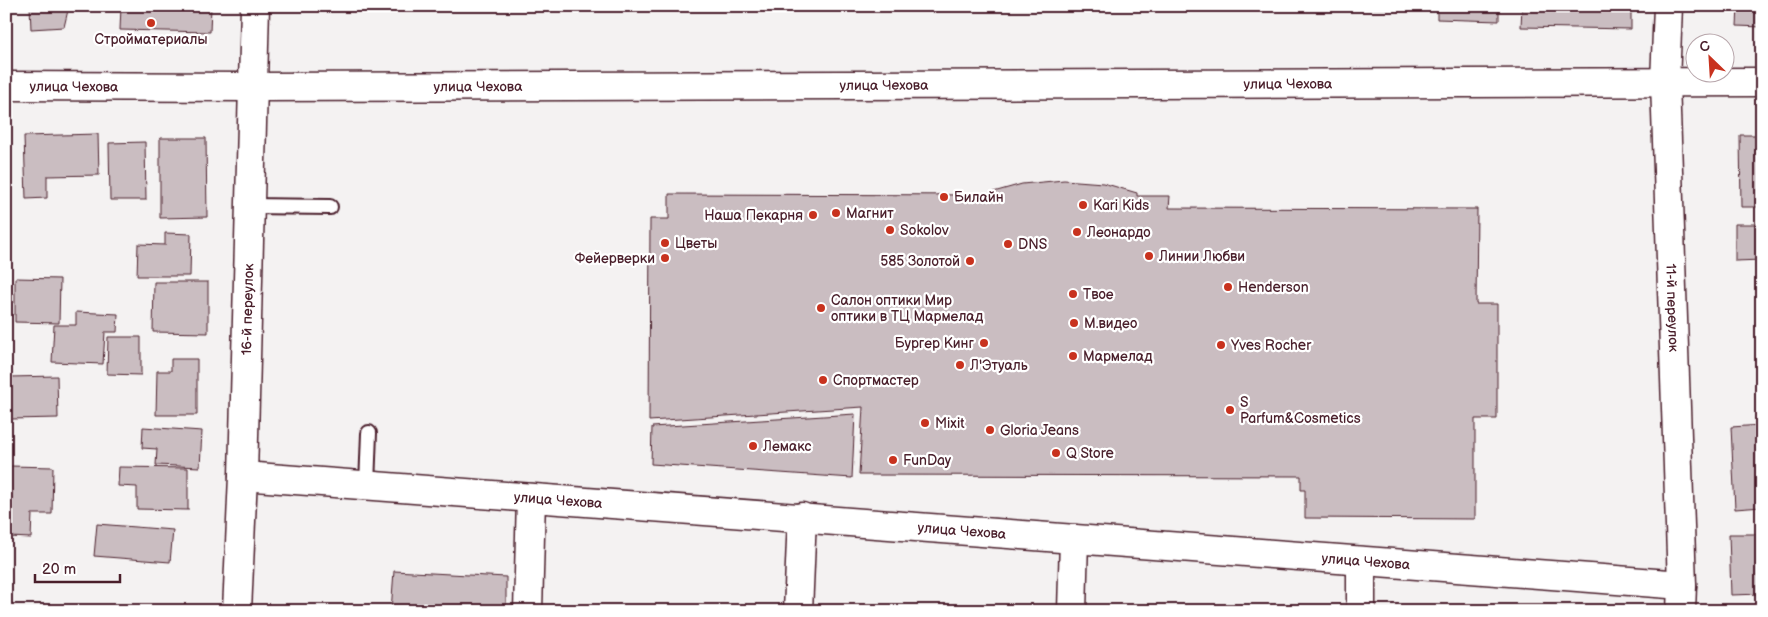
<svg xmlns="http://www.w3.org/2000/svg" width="1768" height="617" font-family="'Balsamiq Sans',sans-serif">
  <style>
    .building { fill: #cabdc1; stroke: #4a1f2b }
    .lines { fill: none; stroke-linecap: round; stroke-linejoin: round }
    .service-casing { stroke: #4a1f2b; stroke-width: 18 }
    .minor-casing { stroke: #4a1f2b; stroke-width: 31 }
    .secondary-casing { stroke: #4a1f2b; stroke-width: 31 }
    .service { stroke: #fff; stroke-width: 14 }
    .minor { stroke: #fff; stroke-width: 28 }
    .secondary { stroke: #fff; stroke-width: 28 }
    .poi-dot { fill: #c8321e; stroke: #fff; stroke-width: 2 }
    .labels { text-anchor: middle; stroke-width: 4.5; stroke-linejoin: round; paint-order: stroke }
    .poi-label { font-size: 14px; fill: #4a1f2b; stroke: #fff; text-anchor: start }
    .street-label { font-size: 14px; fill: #4a1f2b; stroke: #fff }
  </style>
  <rect width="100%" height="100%" fill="#f4f2f2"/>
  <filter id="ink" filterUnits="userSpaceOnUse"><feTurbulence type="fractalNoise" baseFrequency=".02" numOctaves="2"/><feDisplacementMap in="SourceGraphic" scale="10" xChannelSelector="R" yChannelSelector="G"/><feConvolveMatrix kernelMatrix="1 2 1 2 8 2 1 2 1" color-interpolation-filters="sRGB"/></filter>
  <g filter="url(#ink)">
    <g class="building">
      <polygon points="30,6 69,6 64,27 31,29"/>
      <polygon points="121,6 211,6 210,32 120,30"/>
      <rect x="1292" y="6" width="100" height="2"/>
      <polygon points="1437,6 1499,6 1499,21 1437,19"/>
      <polygon points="1522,6 1631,6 1631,29 1521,27"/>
      <polygon points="1738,6 1762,6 1762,27 1737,26"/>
      <polygon points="98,134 99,175 47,176 47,198 26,199 24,136"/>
      <polygon points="1740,135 1762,135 1762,207 1741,207"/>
      <polygon points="160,138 206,138 207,217 160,218"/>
      <polygon points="145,142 146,200 110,200 109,143"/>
      <polygon points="1064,180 1103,183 1137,193 1137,196 1170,196 1169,208 1477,209 1476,304 1497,304 1497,419 1475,419 1475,519 1305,518 1305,490 1301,490 1301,476 859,475 863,407 649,421 650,219 669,219 669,194 990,195 990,193 1022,184"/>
      <polygon points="1735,224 1762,224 1762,260 1735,261"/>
      <polygon points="165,233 191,234 190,276 137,276 138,244 165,245"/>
      <polygon points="15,278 60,279 59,323 15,322"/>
      <polygon points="154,282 208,282 208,333 153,332"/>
      <polygon points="76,312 118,314 117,332 105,332 103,364 52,362 54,325 76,325"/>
      <polygon points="108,337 141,337 141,375 107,374"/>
      <polygon points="171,359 197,359 197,415 156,415 157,371 171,371"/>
      <polygon points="57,376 58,418 11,419 10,377"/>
      <polygon points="855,414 852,478 651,464 652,427"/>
      <polygon points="1762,425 1762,507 1735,509 1731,427"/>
      <polygon points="143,427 202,431 200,467 156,465 157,449 142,448"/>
      <polygon points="10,466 53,467 52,514 32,514 31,538 9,537"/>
      <polygon points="119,467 188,468 188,510 137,509 137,487 118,486"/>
      <polygon points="97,524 173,530 170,562 94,556"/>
      <polygon points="1729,534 1762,534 1762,594 1731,595"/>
      <polygon points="394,571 506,577 506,611 391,611"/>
    </g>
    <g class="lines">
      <g class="service-casing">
        <g id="service">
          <polyline points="249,206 330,207"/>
          <polyline points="367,485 369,433"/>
        </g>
      </g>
      <g class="minor-casing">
        <g id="minor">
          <path id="s1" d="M1668 6 1665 82 1682 585 1681 611"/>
          <path id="s2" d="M243 476 1682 585"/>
          <path id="s3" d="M237 611 243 476 255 6"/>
          <polyline points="528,611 531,498"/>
          <polyline points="798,611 802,517"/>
          <polyline points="1072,611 1074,539"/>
          <polyline points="1361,611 1361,561"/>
        </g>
      </g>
      <g class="secondary-casing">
        <g id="secondary">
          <path id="s4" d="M6 86 252 87 1762 82"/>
        </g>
      </g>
      <use href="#service" class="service"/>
      <use href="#minor" class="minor"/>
      <use href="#secondary" class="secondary"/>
    </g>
  </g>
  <g class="poi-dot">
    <circle cx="151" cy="23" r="5"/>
    <circle cx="944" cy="197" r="5"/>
    <circle cx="1083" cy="205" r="5"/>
    <circle cx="836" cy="213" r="5"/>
    <circle cx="813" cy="215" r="5"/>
    <circle cx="890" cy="230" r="5"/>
    <circle cx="1077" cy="232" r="5"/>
    <circle cx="665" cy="243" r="5"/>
    <circle cx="1008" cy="244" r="5"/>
    <circle cx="1149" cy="256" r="5"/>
    <circle cx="665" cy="258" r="5"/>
    <circle cx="970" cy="261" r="5"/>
    <circle cx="1228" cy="287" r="5"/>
    <circle cx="1073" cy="294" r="5"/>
    <circle cx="821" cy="308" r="5"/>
    <circle cx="1074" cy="323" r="5"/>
    <circle cx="984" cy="343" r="5"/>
    <circle cx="1221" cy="345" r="5"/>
    <circle cx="1073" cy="356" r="5"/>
    <circle cx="960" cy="365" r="5"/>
    <circle cx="823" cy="380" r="5"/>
    <circle cx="1230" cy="410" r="5"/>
    <circle cx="925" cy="423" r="5"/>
    <circle cx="990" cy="430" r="5"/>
    <circle cx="753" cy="446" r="5"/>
    <circle cx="1056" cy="453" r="5"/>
    <circle cx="893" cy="460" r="5"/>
  </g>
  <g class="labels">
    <g class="poi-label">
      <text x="151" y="44" text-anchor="middle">Стройматериалы</text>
      <text x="954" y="202">Билайн</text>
      <text x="1093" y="210">Kari Kids</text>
      <text x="846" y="218">Магнит</text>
      <text x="803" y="220" text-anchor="end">Наша Пекарня</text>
      <text x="900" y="235">Sokolov</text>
      <text x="1087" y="237">Леонардо</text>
      <text x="675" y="248">Цветы</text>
      <text x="1018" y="249">DNS</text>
      <text x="1159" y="261">Линии Любви</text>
      <text x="655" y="263" text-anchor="end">Фейерверки</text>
      <text x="960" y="266" text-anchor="end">585 Золотой</text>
      <text x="1238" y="292">Henderson</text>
      <text x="1083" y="299">Твое</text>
      <text x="831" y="305">Салон оптики Мир<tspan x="831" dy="16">оптики в ТЦ Мармелад</tspan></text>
      <text x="1084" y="328">М.видео</text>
      <text x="974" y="348" text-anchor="end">Бургер Кинг</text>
      <text x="1231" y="350">Yves Rocher</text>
      <text x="1083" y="361">Мармелад</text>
      <text x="970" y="370">Л'Этуаль</text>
      <text x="833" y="385">Спортмастер</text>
      <text x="1240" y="407">S<tspan x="1240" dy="16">Parfum&amp;Cosmetics</tspan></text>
      <text x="935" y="428">Mixit</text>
      <text x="1000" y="435">Gloria Jeans</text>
      <text x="763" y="451">Лемакс</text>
      <text x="1066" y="458">Q Store</text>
      <text x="903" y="465">FunDay</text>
    </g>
    <g class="street-label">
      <text dy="5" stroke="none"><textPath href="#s4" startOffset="1282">улица Чехова</textPath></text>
      <text dy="5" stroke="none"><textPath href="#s4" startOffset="878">улица Чехова</textPath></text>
      <text dy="5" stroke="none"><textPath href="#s4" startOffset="68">улица Чехова</textPath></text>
      <text dy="5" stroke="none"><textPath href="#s4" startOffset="472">улица Чехова</textPath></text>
      <text dy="5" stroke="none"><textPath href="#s1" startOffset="302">11-й переулок</textPath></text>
      <text dy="5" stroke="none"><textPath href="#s3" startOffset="302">16-й переулок</textPath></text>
      <text dy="5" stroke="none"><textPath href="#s2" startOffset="316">улица Чехова</textPath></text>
      <text dy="5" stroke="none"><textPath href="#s2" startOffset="721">улица Чехова</textPath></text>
      <text dy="5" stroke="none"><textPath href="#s2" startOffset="1126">улица Чехова</textPath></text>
    </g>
  </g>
  <rect width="1768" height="617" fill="none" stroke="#fff" stroke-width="25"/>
  <rect x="12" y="12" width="1743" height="592" fill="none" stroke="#4a1f2b" stroke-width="2" filter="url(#ink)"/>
  <g transform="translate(1710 58) rotate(335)"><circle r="24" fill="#ffffff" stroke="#b7a5aa"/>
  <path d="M0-4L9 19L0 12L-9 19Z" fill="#c8321e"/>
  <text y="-8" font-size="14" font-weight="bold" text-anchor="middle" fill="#4a1f2b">С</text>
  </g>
  <path d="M35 574v8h85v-8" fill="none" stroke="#4a1f2b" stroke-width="2.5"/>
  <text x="42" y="574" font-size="15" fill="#4a1f2b" stroke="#ffffff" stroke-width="4" paint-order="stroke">20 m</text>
</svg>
